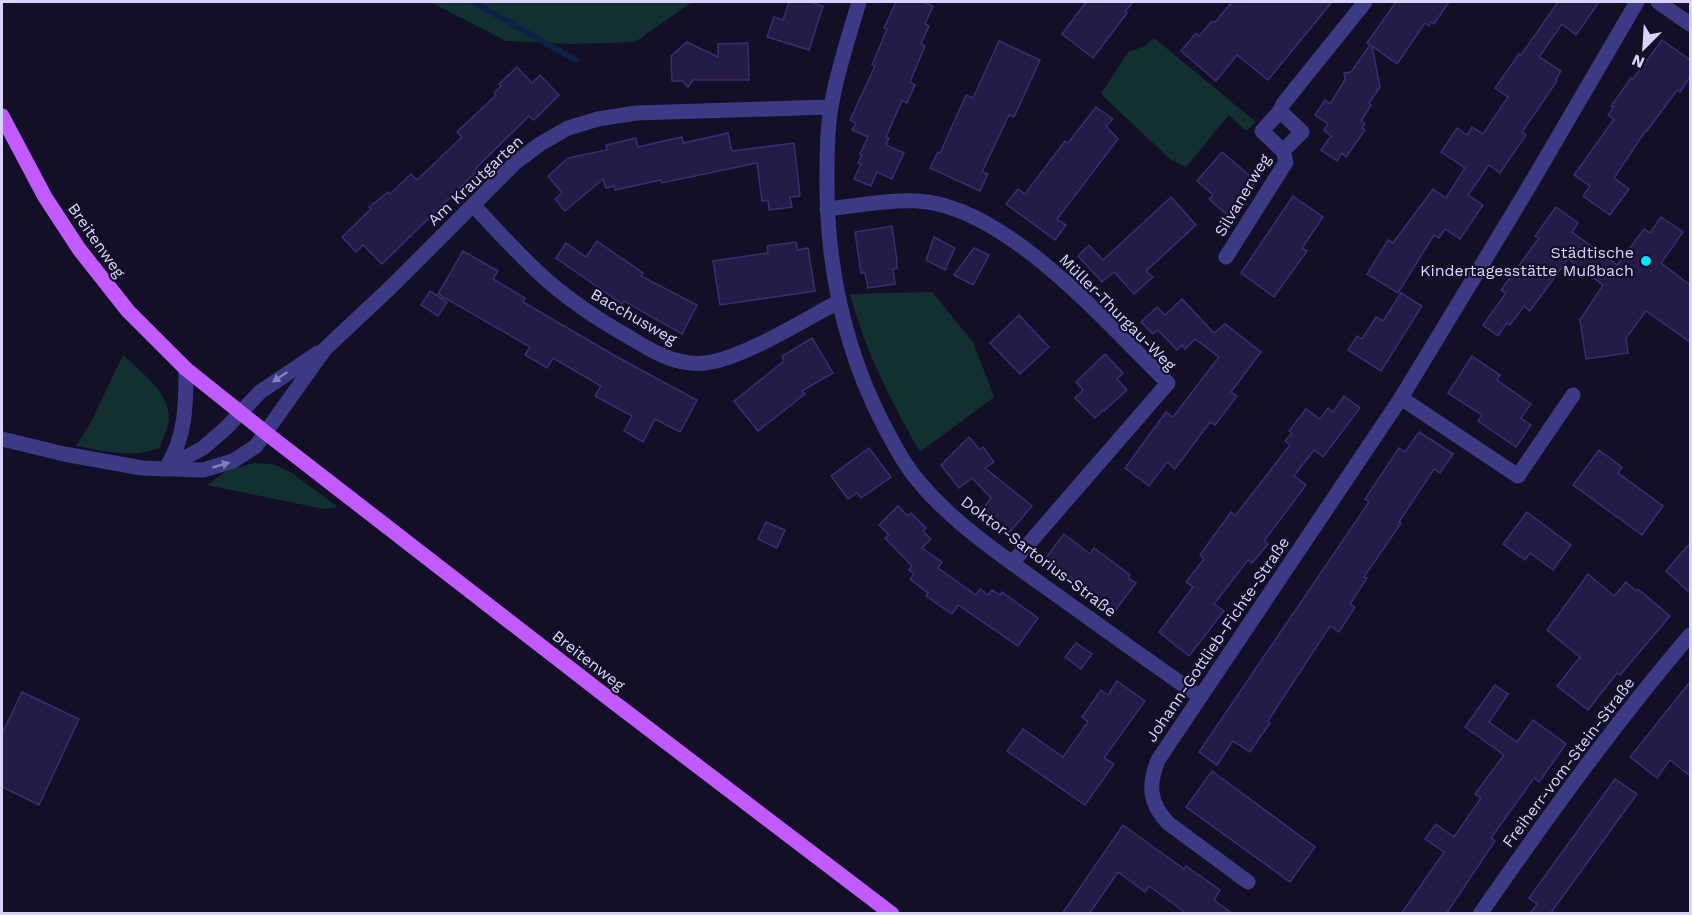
<svg xmlns="http://www.w3.org/2000/svg" width="1692" height="915" font-family="'Work Sans',sans-serif">
  <style>
    .green { fill: #12302f }
    .lines { fill: none; stroke-linecap: round; stroke-linejoin: round }
    .stream { stroke: #0c2248; stroke-width: 6 }
    .building { fill: #241b47; stroke: #3b2d73; stroke-width: 1.5 }
    .minor { stroke: #3d3a85; stroke-width: 15 }
    .major { stroke: #c25bff; stroke-width: 15 }
    .oneway { fill: #837fbc }
    .poi-dot { fill: #00e5ff; stroke: #130f26; stroke-width: 2 }
    .labels { text-anchor: middle; stroke-width: 4.5; stroke-linejoin: round; paint-order: stroke }
    .street-label { font-size: 16px; fill: #d9d4ff; stroke: #130f26 }
    .poi-label { font-size: 16px; fill: #d9d4ff; stroke: #130f26; text-anchor: end }
  </style>
  <rect width="100%" height="100%" fill="#130f26"/>
  <g class="green">
    <polygon points="430,2 692,2 635,42 571,44 506,41"/>
    <polygon points="1154,38 1256,122 1246,131 1229,115 1186,167 1171,160 1101,94 1128,52 1145,46"/>
    <path d="M932 292 973 342 994 397 920 452C891 402 865 350 850 294Z"/>
    <path d="M123 355C140 371 167 390 169 416 169 427 163 438 159 448 129 459 107 451 76 446L91 422Z"/>
    <polygon points="255,463 273,464 292,473 338,507 324,509 207,485 227,470"/>
  </g>
  <g class="lines">
    <polyline class="stream" points="473,2 576,60"/>
  </g>
  <g class="building">
    <polygon points="789,2 809,2 823,6 809,50 767,37 774,17 783,20"/>
    <polygon points="896,2 923,2 933,6 925,24 929,26 921,44 925,46 910,82 915,85 907,103 902,101 886,137 889,138 886,145 904,153 892,179 877,172 871,186 854,179 861,164 858,163 862,155 860,154 868,137 852,130 856,123 850,120 875,66 872,65 887,29 884,28"/>
    <polygon points="1086,2 1133,2 1125,12 1127,13 1093,58 1062,34"/>
    <polygon points="1232,2 1332,2 1268,80 1237,55 1216,81 1181,51 1196,33 1199,36 1212,21 1215,22"/>
    <polygon points="1396,2 1449,2 1434,24 1431,22 1429,26 1425,23 1397,64 1372,46 1380,87 1369,103 1371,105 1361,121 1365,124 1362,128 1365,130 1346,157 1342,153 1337,161 1321,150 1331,136 1324,130 1328,124 1315,115 1325,100 1330,104 1345,80 1344,73 1351,72 1370,45 1367,43"/>
    <polygon points="1558,2 1599,2 1576,35 1562,24 1539,57 1561,71 1556,79 1557,81 1522,132 1526,135 1500,173 1489,165 1468,195 1483,205 1460,239 1445,229 1439,238 1434,235 1398,293 1367,274 1388,240 1393,243 1433,189 1446,198 1465,168 1441,152 1457,128 1467,135 1472,127 1483,134 1508,97 1495,88 1519,54 1521,55"/>
    <polygon points="1662,40 1690,60 1690,77 1680,92 1677,90 1647,131 1646,130 1614,178 1629,189 1610,215 1583,196 1590,186 1574,175 1614,119 1608,115 1614,107 1611,106 1631,78 1633,79"/>
    <polygon points="999,41 1040,60 1014,117 1009,115 982,172 988,174 980,191 930,168 938,152 940,153 966,95 973,98"/>
    <polygon points="687,42 718,57 718,44 748,43 749,80 693,80 688,87 683,81 672,81 671,56"/>
    <polygon points="517,67 532,83 540,75 559,95 534,120 529,116 476,168 478,170 382,264 363,245 356,252 342,237 371,209 369,207 388,192 390,194 411,174 417,180 462,137 457,132 496,95 494,93 501,86 499,84"/>
    <polygon points="1096,107 1113,119 1106,126 1118,139 1057,219 1066,225 1055,240 1006,204 1018,189 1025,194 1065,141 1068,143"/>
    <polygon points="728,133 732,151 794,143 800,196 790,197 792,207 769,210 768,200 762,201 757,163 662,183 661,180 615,190 614,186 606,188 603,179 565,211 555,199 562,193 548,176 568,158 607,150 606,145 636,138 638,147 682,137 683,143"/>
    <polygon points="1222,152 1256,181 1227,215 1209,199 1213,195 1197,181"/>
    <polygon points="1293,196 1323,217 1302,248 1307,251 1274,297 1241,273"/>
    <polygon points="1171,197 1196,225 1146,271 1153,277 1134,294 1114,272 1102,282 1078,256 1089,245 1103,260"/>
    <polygon points="1556,207 1578,223 1572,232 1617,265 1644,229 1650,233 1661,217 1683,232 1661,263 1690,285 1690,342 1646,311 1626,338 1628,353 1586,359 1580,320 1603,285 1568,259 1530,311 1524,306 1510,325 1507,323 1498,336 1483,325 1506,293 1501,290 1539,238 1535,236"/>
    <polygon points="892,226 897,261 897,268 893,269 895,284 868,288 865,273 861,273 855,232"/>
    <polygon points="934,237 955,248 945,270 926,260"/>
    <polygon points="597,241 643,273 641,276 697,305 682,334 624,301 622,304 556,258 566,243 586,257"/>
    <polygon points="796,242 798,250 808,248 815,291 720,305 713,261 768,253 767,246"/>
    <polygon points="974,248 989,255 973,285 954,275"/>
    <polygon points="463,251 498,271 493,279 525,298 523,302 617,357 697,400 680,432 655,419 643,442 624,431 632,416 595,396 601,386 553,358 547,368 525,355 530,347 438,294"/>
    <polygon points="430,291 447,302 438,316 421,305"/>
    <polygon points="1401,293 1422,306 1381,371 1348,350 1357,336 1362,339 1376,317 1383,321"/>
    <polygon points="1182,299 1214,333 1225,324 1261,352 1231,392 1237,396 1215,425 1210,422 1175,469 1167,462 1149,486 1125,468 1166,412 1173,417 1219,357 1195,339 1185,349 1182,345 1177,350 1158,330 1153,334 1141,322 1157,307 1165,315"/>
    <polygon points="1019,315 1049,347 1020,374 990,343"/>
    <polygon points="812,338 833,373 802,391 805,394 758,431 734,401 784,361 782,356"/>
    <polygon points="1105,354 1123,373 1117,379 1127,390 1104,411 1103,410 1095,418 1075,398 1083,390 1076,382"/>
    <polygon points="1472,356 1500,375 1497,380 1531,404 1521,418 1531,425 1516,447 1478,421 1482,415 1448,393"/>
    <polygon points="1344,396 1360,408 1323,457 1314,450 1294,476 1306,485 1264,541 1268,544 1252,563 1248,560 1214,604 1224,611 1189,656 1159,632 1193,587 1186,582 1204,559 1200,555 1231,512 1235,516 1290,445 1285,441 1292,433 1289,431 1306,409 1320,419 1328,408 1333,412"/>
    <polygon points="1419,432 1453,454 1440,473 1434,469 1399,522 1401,523 1364,577 1367,578 1350,604 1355,607 1339,632 1330,626 1268,721 1270,723 1250,752 1233,741 1217,765 1199,752 1369,502 1365,499 1399,448 1405,452"/>
    <polygon points="969,437 980,450 983,447 994,462 985,468 1032,506 1009,533 981,511 991,498 972,478 959,488 941,465"/>
    <polygon points="869,448 891,477 861,498 857,493 848,499 831,476"/>
    <polygon points="1599,450 1622,467 1618,473 1663,506 1642,535 1573,485"/>
    <polygon points="898,506 908,516 911,513 926,528 923,531 931,539 922,548 942,562 938,568 976,595 980,589 988,595 992,590 1000,595 1002,592 1038,618 1018,646 958,605 952,614 926,596 928,593 910,579 914,574 909,570 912,566 885,538 889,535 879,525"/>
    <polygon points="1527,512 1571,545 1553,570 1530,553 1525,560 1503,544"/>
    <polygon points="766,522 785,530 777,548 758,539"/>
    <polygon points="1064,534 1090,554 1094,548 1130,575 1128,578 1136,583 1115,611 1045,559"/>
    <polygon points="1690,543 1690,593 1666,571"/>
    <polygon points="1588,574 1614,596 1626,582 1636,591 1638,589 1670,616 1620,675 1617,673 1588,710 1557,686 1580,657 1547,630"/>
    <polygon points="1076,643 1092,654 1081,669 1065,657"/>
    <polygon points="1117,681 1145,701 1104,758 1114,764 1085,805 1007,751 1023,729 1063,757 1088,722 1082,717 1101,690 1108,695"/>
    <polygon points="1690,682 1690,776 1670,760 1657,778 1630,757"/>
    <polygon points="1495,685 1508,694 1489,722 1517,742 1533,720 1566,744 1539,782 1534,778 1491,838 1495,841 1446,914 1401,914 1444,852 1425,839 1436,824 1454,837 1481,798 1475,794 1504,755 1465,727"/>
    <polygon points="22,692 79,719 39,805 2,787 2,734"/>
    <polygon points="1212,771 1315,847 1290,882 1186,807"/>
    <polygon points="1615,779 1637,794 1550,914 1530,914 1537,904 1529,898"/>
    <polygon points="1123,825 1184,869 1186,866 1220,890 1214,900 1233,914 1187,914 1149,886 1145,892 1118,872 1089,914 1062,914"/>
  </g>
  <g class="lines">
    <g class="minor">
      <path d="M859 2C849 36 837 71 831 107 827 129 827 152 827 175 826 262 843 346 883 424 893 442 902 462 916 478 949 520 1001 555 1044 586 1096 623 1147 660 1199 696"/>
      <polyline points="1658,2 1690,24"/>
      <polyline points="1280,111 1283,104 1365,2"/>
      <path d="M473 205C495 228 516 252 540 274 567 299 597 319 629 337 653 352 677 366 705 363 742 359 804 320 838 302"/>
      <path d="M827 209C854 206 891 199 918 201 1007 206 1107 324 1168 383L1012 563"/>
      <polyline points="1226,257 1286,162 1283,151 1262,131 1280,111 1302,132 1283,151"/>
      <polyline points="1401,398 1518,476 1573,395"/>
      <polyline points="2,439 64,454 142,468 203,470 233,461 256,446 325,349 392,286 515,163 540,144 568,128 598,119 636,113 831,107"/>
      <polyline points="166,468 203,448 226,428 260,392 318,353"/>
      <path d="M166 468C186 437 186 405 186 369"/>
      <path d="M1248 882 1168 823C1149 803 1148 785 1158 760L1401 398 1524 195 1637 2"/>
      <path d="M1480 914C1547 818 1614 724 1690 635"/>
    </g>
    <polyline class="major" points="2,116 45,197 79,249 128,311 186,369 266,433 616,704 892,914"/>
  </g>
  <defs><path id="oneway-solid" d="M-6-.8H1V-3.2L6.5 0L1 3.2V.8H-6Z" transform="scale(1.5)"/></defs>
  <g class="oneway">
    <use href="#oneway-solid" transform="translate(280 377) rotate(146)"/>
    <use href="#oneway-solid" transform="translate(221 465) rotate(-16)"/>
  </g>
  <circle class="poi-dot" cx="1646" cy="261" r="6"/>
  <g class="labels">
    <g class="street-label">
      <text transform="translate(475 180) rotate(-43)" y="6">Am Krautgarten</text>
      <text transform="translate(1242 195) rotate(-59)" y="6">Silvanerweg</text>
      <text transform="translate(97 240) rotate(55)" y="6">Breitenweg</text>
      <text transform="translate(1118 312) rotate(45)" y="6">Müller-Thurgau-Weg</text>
      <text transform="translate(634 316) rotate(30)" y="6">Bacchusweg</text>
      <text transform="translate(1039 556) rotate(37)" y="6">Doktor-Sartorius-Straße</text>
      <text transform="translate(1217 639) rotate(-56)" y="6">Johann-Gottlieb-Fichte-Straße</text>
      <text transform="translate(589 660) rotate(38)" y="6">Breitenweg</text>
      <text transform="translate(1568 762) rotate(-53)" y="6">Freiherr-vom-Stein-Straße</text>
    </g>
    <g class="poi-label">
      <text x="1634" y="258">Städtische<tspan x="1634" dy="18">Kindertagesstätte Mußbach</tspan></text>
    </g>
  </g>
  <rect width="1692" height="915" fill="none" stroke="#d9d4ff" stroke-width="6"/>
  <g transform="translate(1644 48) rotate(204)" stroke="#130f26" stroke-width="4.5" paint-order="stroke">
  <path d="M0-4.5L10 22L0 15L-10 22Z" fill="#d9d4ff"/>
  <text y="-9" font-size="16" font-weight="bold" text-anchor="middle" fill="#d9d4ff">N</text>
  </g>
</svg>
